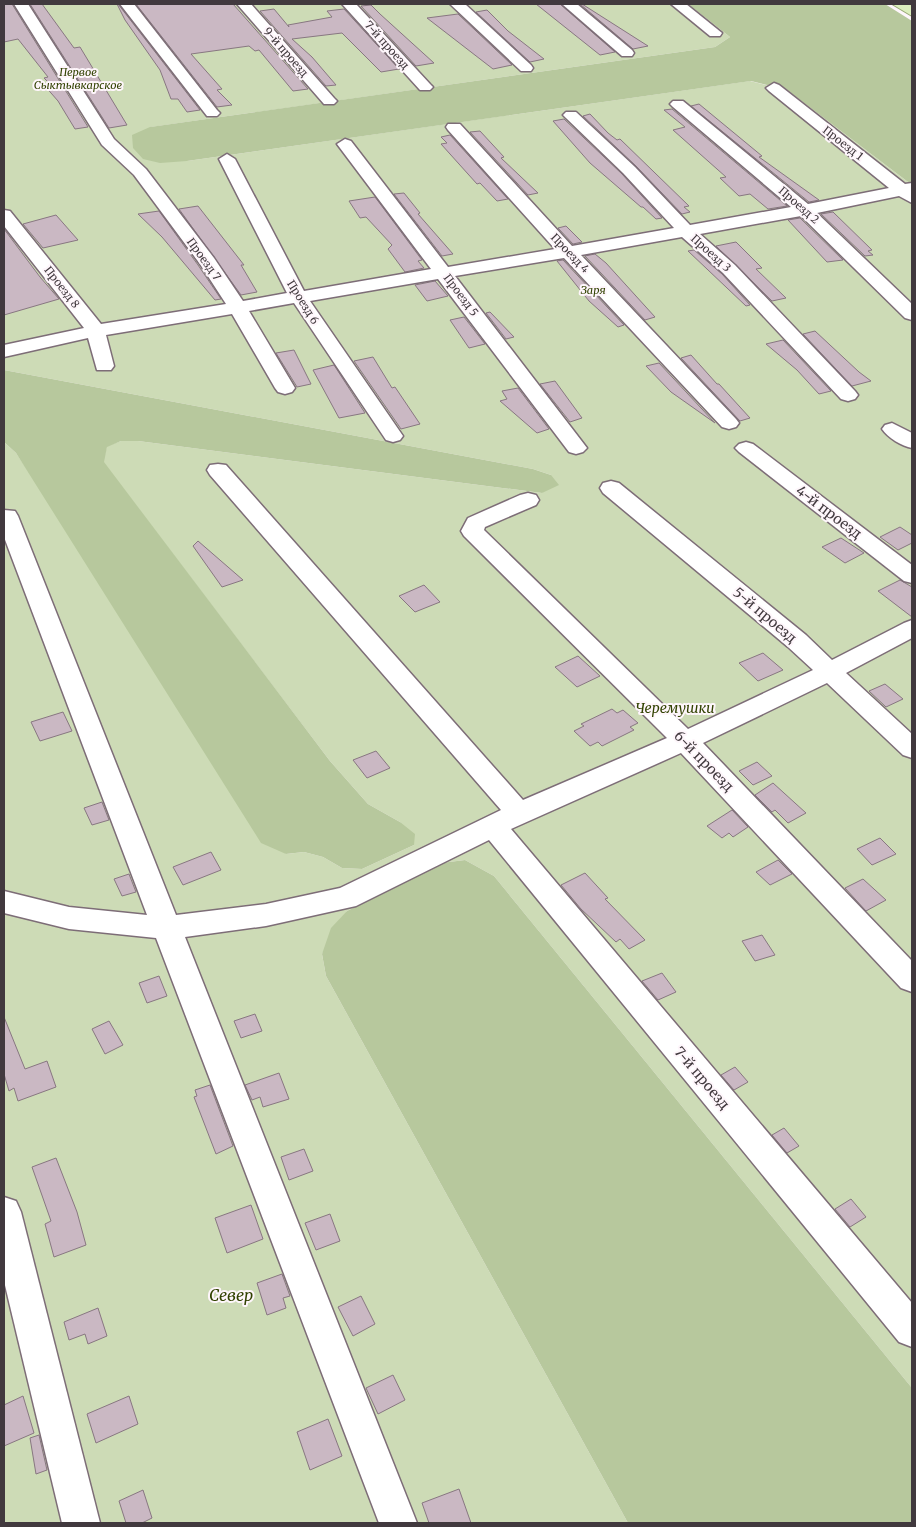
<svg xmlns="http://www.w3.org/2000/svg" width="916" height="1527" font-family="Merriweather,serif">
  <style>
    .green { fill: #cddbb6 }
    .forest { fill: #b7c89d }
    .building { fill: #cab8c3; stroke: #887781 }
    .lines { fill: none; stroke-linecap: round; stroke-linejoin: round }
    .minor-casing { stroke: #7d6d77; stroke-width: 3 }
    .major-casing { stroke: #97a774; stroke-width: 2 }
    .minor { fill: #fff; fill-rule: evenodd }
    .major { fill: #dceebd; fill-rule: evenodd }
    .labels { text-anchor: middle; stroke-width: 4; stroke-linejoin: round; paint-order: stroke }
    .far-street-label { font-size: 11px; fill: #41393e; stroke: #fef6fb }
    .far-park-label { font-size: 11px; font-style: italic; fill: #314200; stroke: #fef6fb }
    .street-label { font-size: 14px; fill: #41393e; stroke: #fef6fb }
    .park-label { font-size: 14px; font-style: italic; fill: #314200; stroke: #fef6fb }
    .near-park-label { font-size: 16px; font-style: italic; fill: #314200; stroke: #fef6fb }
  </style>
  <rect width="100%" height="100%" fill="#fef6fb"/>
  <polygon class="green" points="4,4 688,4 730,37 715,47 151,127 187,161 750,81 787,90 912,185 912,1388 494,876 465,860 441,863 347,911 322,954 326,976 628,1523 4,1523 4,442 16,453 286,854 304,852 323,857 342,868 362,869 414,845 400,822 368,804 330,761 103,462 107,446 121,441 138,441 542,493 551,475 533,469 4,370"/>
  <g class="forest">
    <polygon points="688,4 885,4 912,21 912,185 787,90 751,81 187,161 160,163 143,159 133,148 132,135 150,127 715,47 730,37"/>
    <polygon points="4,370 533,469 551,475 559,485 542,493 138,441 121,441 107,447 104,462 330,761 368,804 400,822 415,834 414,845 362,869 342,868 323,857 304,852 286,854 261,843 16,453 4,442"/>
    <polygon points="465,860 494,876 912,1388 912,1523 628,1523 326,976 322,954 331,928 347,911 441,863"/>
  </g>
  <g class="building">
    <polygon points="4,4 12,4 88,127 75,129 58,101 44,85 50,84 44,78 48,77 18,39 4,42"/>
    <polygon points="30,4 42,4 74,48 80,47 127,125 109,128"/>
    <polygon points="117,4 118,4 200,110 187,112 178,99 171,99 160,70 125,20"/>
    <polygon points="136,4 233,4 308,89 293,91 259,50 255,51 249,46 191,54 222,89 217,90 232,105 217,107"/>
    <polygon points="536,4 560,4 615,52 600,55"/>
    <polygon points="580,4 582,4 648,46 633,49"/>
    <polygon points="371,5 380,14 434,63 416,66 361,6"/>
    <polygon points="274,9 289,27 288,25 332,17 327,11 344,9 399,69 381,72 342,33 292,39 312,57 336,85 326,86 260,11"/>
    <polygon points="487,10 508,31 544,59 530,62 476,12"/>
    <polygon points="458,14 512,65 493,69 427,18"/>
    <polygon points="699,104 762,156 759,157 819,200 809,202 691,106"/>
    <polygon points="672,109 787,206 768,209 750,194 739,196 720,178 726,177 673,130 685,127 664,110"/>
    <polygon points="590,114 608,133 617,140 620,139 689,206 684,207 690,212 682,214 636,166 583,116"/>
    <polygon points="564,119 622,174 662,218 656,219 643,207 641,207 590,163 553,121"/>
    <polygon points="480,131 504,157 501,158 538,193 528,195 470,132"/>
    <polygon points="450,135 508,199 497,201 480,183 477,184 441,144 447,143 441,137"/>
    <polygon points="404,193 420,213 418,214 453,254 442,256 394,194"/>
    <polygon points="375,197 422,260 418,261 424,268 405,272 388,249 392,245 366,217 360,218 349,201"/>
    <polygon points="198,206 244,265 241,265 257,292 241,295 179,209"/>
    <polygon points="159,211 198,265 221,299 215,300 162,237 138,214"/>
    <polygon points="833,212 872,250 868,251 873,255 865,256 821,214"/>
    <polygon points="56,215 78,240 43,248 23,224"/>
    <polygon points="800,218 843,260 827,262 788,220"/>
    <polygon points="566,226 582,242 573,244 558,228"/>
    <polygon points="4,229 40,277 59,299 4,315"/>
    <polygon points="736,242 762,268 756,269 786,298 772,301 716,246"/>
    <polygon points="694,250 722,274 750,305 746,306 688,251"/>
    <polygon points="595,254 606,263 655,317 645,320 585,256"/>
    <polygon points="563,260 624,325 618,327 589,301 557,261"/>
    <polygon points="435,281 448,296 427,301 415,285"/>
    <polygon points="490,312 514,337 506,339 486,313"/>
    <polygon points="464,317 485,344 469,348 450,320"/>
    <polygon points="815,331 859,372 871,381 852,386 803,334"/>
    <polygon points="783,340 831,391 819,394 797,370 766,344"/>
    <polygon points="294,350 311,384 297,387 276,353"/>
    <polygon points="691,355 717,384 719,384 750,418 740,421 681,358"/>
    <polygon points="373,357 392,388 395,387 420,424 401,429 354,361"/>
    <polygon points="659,363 715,423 671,392 646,366"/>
    <polygon points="334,365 365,413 339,418 313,370"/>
    <polygon points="555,381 582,418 570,422 540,384"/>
    <polygon points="518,388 549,429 537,433 500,401 507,399 502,391"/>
    <polygon points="900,527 912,535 912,543 898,550 880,537"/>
    <polygon points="841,538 864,553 845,563 822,547"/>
    <polygon points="198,541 243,580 222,587 193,546"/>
    <polygon points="900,580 912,587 912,617 878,591"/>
    <polygon points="424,585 440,602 415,612 399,596"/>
    <polygon points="763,653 783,670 758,681 739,663"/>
    <polygon points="578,656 600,676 577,687 555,667"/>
    <polygon points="885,684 903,699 886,707 869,691"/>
    <polygon points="612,709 617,713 623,710 638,723 630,727 634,730 602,746 598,742 590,746 574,731 584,726 581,724"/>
    <polygon points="63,712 72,731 40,741 31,722"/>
    <polygon points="376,751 390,768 367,778 353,760"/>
    <polygon points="757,762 772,776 753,785 739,771"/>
    <polygon points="773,783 806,813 788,823 775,810 772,812 755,795"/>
    <polygon points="102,802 109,820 92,825 84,808"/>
    <polygon points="732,810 748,827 733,837 729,833 722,838 707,826"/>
    <polygon points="880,838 896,854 872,865 857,849"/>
    <polygon points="211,852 221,870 183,885 173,867"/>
    <polygon points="778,860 792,874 770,885 756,872"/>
    <polygon points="585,873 608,898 605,899 645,940 629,949 620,939 616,942 581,909 561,885"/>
    <polygon points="129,874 136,892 122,896 114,879"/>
    <polygon points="863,879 886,900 866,911 845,888"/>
    <polygon points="762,935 775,955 755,961 742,941"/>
    <polygon points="662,973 676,992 658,1000 642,981"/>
    <polygon points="159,976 167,996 147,1003 139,983"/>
    <polygon points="255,1014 262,1031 241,1038 234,1021"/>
    <polygon points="4,1017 25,1069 47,1061 56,1087 18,1101 14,1088 9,1091 4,1074"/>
    <polygon points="109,1021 123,1045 105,1054 92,1029"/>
    <polygon points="735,1067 748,1082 734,1090 721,1075"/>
    <polygon points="279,1073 289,1099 263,1107 260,1097 252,1100 245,1085"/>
    <polygon points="210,1085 233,1146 216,1154 194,1097 197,1096 195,1090"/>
    <polygon points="784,1128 799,1146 787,1153 772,1135"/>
    <polygon points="304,1149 313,1171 289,1180 281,1157"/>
    <polygon points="56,1158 77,1212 86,1245 54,1257 45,1224 51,1221 32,1167"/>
    <polygon points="851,1199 866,1217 850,1227 835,1209"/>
    <polygon points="251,1205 263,1239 227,1253 215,1218"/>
    <polygon points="330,1214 340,1241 316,1250 305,1223"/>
    <polygon points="282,1274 290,1296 283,1298 286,1308 267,1315 257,1283"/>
    <polygon points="361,1296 375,1324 353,1336 338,1307"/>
    <polygon points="98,1308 107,1336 88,1344 85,1334 69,1340 64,1322"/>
    <polygon points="393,1375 405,1400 378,1414 366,1388"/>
    <polygon points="23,1396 34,1433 4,1446 4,1405"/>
    <polygon points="129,1396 138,1424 96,1443 87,1414"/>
    <polygon points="328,1419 342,1456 310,1470 297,1432"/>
    <polygon points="39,1435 47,1470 36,1474 30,1438"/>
    <polygon points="459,1489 471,1523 429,1523 422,1503"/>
    <polygon points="143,1490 152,1518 142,1523 126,1523 119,1501"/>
  </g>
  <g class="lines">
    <g class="minor-casing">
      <g id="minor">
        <polygon points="14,4 28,4 114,139 146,169 214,258 243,301 287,293 219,159 227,154 235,159 304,291 431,269 337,144 345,139 351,141 448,267 555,249 448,130 446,127 448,124 460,124 572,246 674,228 623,173 566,118 563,115 566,112 576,112 635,167 690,225 791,207 673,107 670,104 673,101 683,101 808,204 889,188 769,91 766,88 774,83 779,85 905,184 912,183 912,203 899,196 817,213 912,304 912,320 905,318 801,216 700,234 735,265 855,391 858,395 855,399 848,401 841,399 723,273 682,237 581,255 736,419 739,423 736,427 729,429 722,427 564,258 455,276 587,448 583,452 576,454 569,452 438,279 310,301 403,436 400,440 393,442 386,440 294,303 249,311 295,388 292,392 285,394 278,392 275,388 232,314 106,335 114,366 111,370 97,370 88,338 4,357 4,345 84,328 4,226 4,210 10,211 101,324 226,304 200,264 134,175 102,145"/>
        <polygon points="120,4 134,4 217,110 220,113 217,116 207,116"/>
        <polygon points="237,4 251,4 334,98 337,101 334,104 324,104"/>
        <polygon points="342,4 356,4 430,84 433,87 430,90 420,90"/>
        <polygon points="450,4 465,4 531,65 533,68 531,71 521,71"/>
        <polygon points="562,4 577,4 632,50 634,53 632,56 622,56"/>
        <polygon points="671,4 686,4 722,33 720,36 710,36"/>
        <path d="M892 423 912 433V448C902 446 888 438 882 429L885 425Z"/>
        <polygon points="746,442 753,444 912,565 912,583 904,581 739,452 735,448 739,444"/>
        <polygon points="218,464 226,465 523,800 667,738 464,536 461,531 468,518 520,495 528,493 536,495 539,500 536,505 485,527 484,530 688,729 813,670 788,647 603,493 600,488 603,483 611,481 619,483 806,635 832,660 904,623 912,620 912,638 846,673 912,734 912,758 903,755 827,683 703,743 912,961 912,992 901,988 681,753 511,829 912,1303 912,1347 899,1342 489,840 356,906 266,926 185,937 417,1523 379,1523 156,938 69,929 4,913 4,891 69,907 147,915 4,537 4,510 15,511 18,516 176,915 266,904 340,888 501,810 210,475 207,470 210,465"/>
        <polygon points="4,1197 16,1201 21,1212 100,1523 62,1523 4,1281"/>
      </g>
    </g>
    <g class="major-casing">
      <polygon id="major" points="892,4 909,4 912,6 912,16"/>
    </g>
    <use href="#minor" class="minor"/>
    <use href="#major" class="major"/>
  </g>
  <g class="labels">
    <g class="far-street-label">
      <text transform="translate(387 45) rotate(48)" y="4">7-й проезд</text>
      <text transform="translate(286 52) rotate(49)" y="4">9-й проезд</text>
      <text transform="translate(843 143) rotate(38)" y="4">Проезд 1</text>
      <text transform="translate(799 205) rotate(41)" y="4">Проезд 2</text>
      <text transform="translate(570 253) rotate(46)" y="4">Проезд 4</text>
      <text transform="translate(711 253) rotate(42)" y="4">Проезд 3</text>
      <text transform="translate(204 259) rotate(54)" y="4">Проезд 7</text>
      <text transform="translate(62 287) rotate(52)" y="4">Проезд 8</text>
      <text transform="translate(461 295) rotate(53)" y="4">Проезд 5</text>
      <text transform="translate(303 302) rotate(58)" y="4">Проезд 6</text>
    </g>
    <g class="far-park-label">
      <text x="78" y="76">Первое<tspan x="78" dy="13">Сыктывкарское</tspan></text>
      <text x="593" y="294">Заря</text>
    </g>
    <g class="street-label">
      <text transform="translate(829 512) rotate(37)" y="5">4-й проезд</text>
      <text transform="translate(765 615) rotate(40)" y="5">5-й проезд</text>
      <text transform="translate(704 761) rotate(46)" y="5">6-й проезд</text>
      <text transform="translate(702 1078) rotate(50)" y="5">7-й проезд</text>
    </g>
    <g class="park-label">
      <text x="675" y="713">Черемушки</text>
    </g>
    <g class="near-park-label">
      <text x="231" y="1301">Север</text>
    </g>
  </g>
  <rect width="916" height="1527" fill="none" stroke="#41393e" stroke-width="10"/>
</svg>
